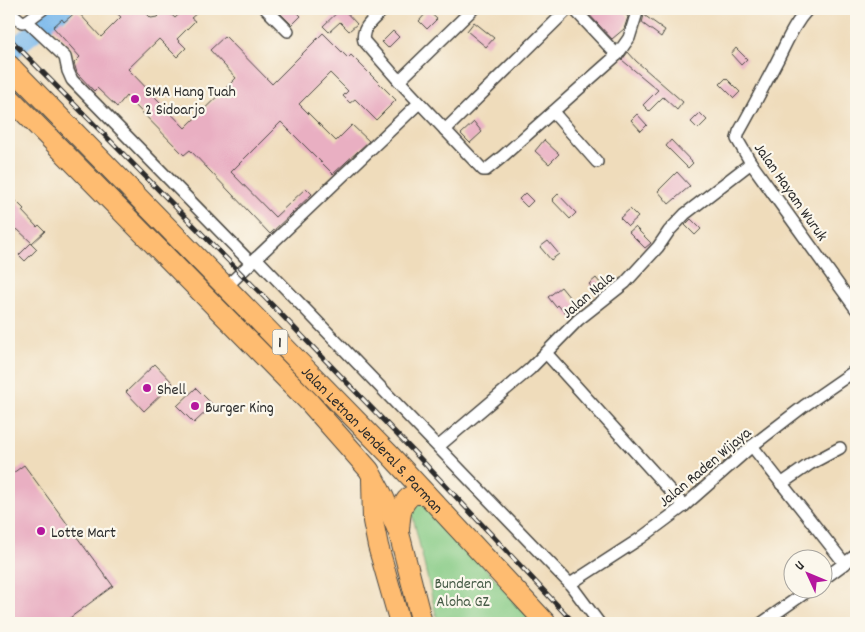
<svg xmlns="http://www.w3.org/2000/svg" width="865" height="632" font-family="Dekko,sans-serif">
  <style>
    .green { fill: #86cb85; stroke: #587b58 }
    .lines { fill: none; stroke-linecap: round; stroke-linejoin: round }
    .river { stroke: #78b8ec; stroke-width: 19 }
    .building { fill: #e9afc2 }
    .minor-casing { stroke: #484641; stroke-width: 14 }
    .trunk-casing { stroke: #484641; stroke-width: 22 }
    .minor { stroke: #fff; stroke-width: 11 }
    .trunk { stroke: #febc71; stroke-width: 20 }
    .rail-casing { stroke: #2b2b2b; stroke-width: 5 }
    .rail { stroke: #fbf7ec; stroke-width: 3; stroke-dasharray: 9; stroke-linecap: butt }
    .poi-dot { fill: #b5179e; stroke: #fbf7ec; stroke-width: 2 }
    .labels { text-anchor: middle; stroke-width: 4.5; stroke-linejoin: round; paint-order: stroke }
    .shield { fill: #fbf7ec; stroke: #696865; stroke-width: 1 }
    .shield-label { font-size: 15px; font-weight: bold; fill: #2b2b2b }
    .poi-label { font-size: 16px; fill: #2b2b2b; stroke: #fbf7ec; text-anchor: start }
    .street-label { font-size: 16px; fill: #2b2b2b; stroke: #fbf7ec }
    .park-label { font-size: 16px; fill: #465b46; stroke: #fbf7ec }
  </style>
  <rect width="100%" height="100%" fill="#fbf7ec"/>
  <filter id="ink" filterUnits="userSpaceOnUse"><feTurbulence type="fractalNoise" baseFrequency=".02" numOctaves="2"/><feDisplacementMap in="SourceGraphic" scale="10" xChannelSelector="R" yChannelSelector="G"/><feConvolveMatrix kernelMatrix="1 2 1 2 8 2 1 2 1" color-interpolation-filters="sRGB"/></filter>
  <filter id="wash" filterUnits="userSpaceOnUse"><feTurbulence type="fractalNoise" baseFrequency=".0096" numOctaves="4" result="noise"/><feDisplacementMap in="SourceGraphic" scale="20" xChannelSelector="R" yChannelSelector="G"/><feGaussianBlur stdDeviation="1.12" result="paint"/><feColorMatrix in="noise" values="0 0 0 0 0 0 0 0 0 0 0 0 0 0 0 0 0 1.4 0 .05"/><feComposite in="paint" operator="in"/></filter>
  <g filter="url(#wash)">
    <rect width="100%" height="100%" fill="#efdcbb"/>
    <polygon class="green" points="417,504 423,504 538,623 438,623 412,513 413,508"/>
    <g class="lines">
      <g class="river">
        <polyline points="42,25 63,9"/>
        <polyline points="9,52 33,33"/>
      </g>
    </g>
    <g id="blocks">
      <g class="building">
        <polygon points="112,9 142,9 151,18 157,17 165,9 175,18 185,9 193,9 197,13 191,18 195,21 177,39 186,48 177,57 159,39 128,69 185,128 236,78 210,50 225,36 272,84 323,33 348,58 351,55 396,100 376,120 355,99 350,103 343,96 348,91 330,73 299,104 336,141 352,125 369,141 333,174 281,122 231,172 275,217 306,188 312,194 270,234 190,150 184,155 126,96 117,107 97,88 94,91 77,73 74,63 80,57 53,27 62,19 64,22 77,11 101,37 121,17"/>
        <polygon points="276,9 294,9 301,16 292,25"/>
        <polygon points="341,9 343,9 357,24 349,31 340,22 329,32 323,26"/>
        <polygon points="584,9 621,9 628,17 624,29 612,39"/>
        <polygon points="428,11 437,19 427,29 419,21"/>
        <polygon points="644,15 665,30 661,37 642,23"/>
        <polygon points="474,22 494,38 486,47 467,31"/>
        <polygon points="393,31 399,37 388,48 382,42"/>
        <polygon points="736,48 747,59 741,65 731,54"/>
        <polygon points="628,52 636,61 683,102 677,110 663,97 649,111 643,105 658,90 622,60"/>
        <polygon points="726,78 740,92 734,98 720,84"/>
        <polygon points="700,113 707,120 698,129 691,122"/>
        <polygon points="637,114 647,125 641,131 631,120"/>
        <polygon points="474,122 482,132 470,143 461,134"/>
        <polygon points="544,140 559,154 549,164 535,151"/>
        <polygon points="671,140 693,163 688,168 666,146"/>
        <polygon points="677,172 690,186 669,204 658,191"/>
        <polygon points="525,193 533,201 527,207 519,199"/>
        <polygon points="558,194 576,213 570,219 552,200"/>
        <polygon points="13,198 24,209 22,211 37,227 39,225 45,231 32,243 17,229 9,238 9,202"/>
        <polygon points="630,209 638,217 628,226 620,218"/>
        <polygon points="691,219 701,229 695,235 685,225"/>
        <polygon points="635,227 651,243 645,248 629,232"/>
        <polygon points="548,241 559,254 551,260 540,247"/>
        <polygon points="31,243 37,249 25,261 19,255"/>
        <polygon points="596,278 605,289 598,295 589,284"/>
        <polygon points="561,287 579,309 569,318 558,305 556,307 548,297"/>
        <polygon points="155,364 173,383 144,411 126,392"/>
        <polygon points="196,388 213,405 194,423 177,406"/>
        <polygon points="24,465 113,586 63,623 9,623 9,476"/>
      </g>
    </g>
  </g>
  <g filter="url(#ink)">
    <use href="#blocks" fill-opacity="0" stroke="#484641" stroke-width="1"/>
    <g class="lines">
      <g class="minor-casing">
        <g id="minor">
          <polyline points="266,9 288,31"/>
          <path d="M384 9C376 17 360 28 364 41L399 81 483 170H486L502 157 617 55 629 38 638 9"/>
          <polyline points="574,9 617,55"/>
          <path d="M808 9C793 25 786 44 776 63 764 86 752 109 739 132L737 139 751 163 856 309"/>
          <polyline points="9,11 22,22 27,21"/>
          <polyline points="27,21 65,57 68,71 72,80 251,263"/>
          <polyline points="27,21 43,9"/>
          <polyline points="399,81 473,9"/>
          <polyline points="553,112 597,162"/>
          <polyline points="445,130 568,9"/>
          <polyline points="256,258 570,584 599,623"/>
          <polyline points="226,287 419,103"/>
          <polyline points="546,353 684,506"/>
          <polyline points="439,446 530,369 578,320 625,283 658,247 669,231 685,214 751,163"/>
          <polyline points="752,446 845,564"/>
          <polyline points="781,484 810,464 840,448"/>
          <polyline points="822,580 856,555"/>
          <polyline points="570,584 641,538 684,506 752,446 804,406 856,370"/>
          <polyline points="762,623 809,590"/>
        </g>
      </g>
      <g class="trunk-casing">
        <g id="trunk">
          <path id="s1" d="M9 65 390 455 546 623"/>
          <polyline points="9,97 309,402 369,470 384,498 399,533 422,623"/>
          <polyline points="372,479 373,521 378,546 400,623"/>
          <path d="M399 531C400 517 400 501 414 494H426"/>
        </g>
      </g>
      <use href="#minor" class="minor"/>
      <use href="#trunk" class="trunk"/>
      <g class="rail-casing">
        <polyline id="rail" points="9,38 278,311 414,452 574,623"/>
      </g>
      <use href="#rail" class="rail"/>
    </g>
  </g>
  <g class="poi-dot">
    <circle cx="135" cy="99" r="5"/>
    <circle cx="147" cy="388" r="5"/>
    <circle cx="195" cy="406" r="5"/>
    <circle cx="41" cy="531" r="5"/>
  </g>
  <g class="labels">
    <rect class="shield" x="272.5" y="329.5" width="15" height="25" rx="4"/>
    <g class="shield-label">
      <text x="280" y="347">1</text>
    </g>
    <g class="poi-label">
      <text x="145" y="96">SMA Hang Tuah<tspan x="145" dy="18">2 Sidoarjo</tspan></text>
      <text x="157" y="394">Shell</text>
      <text x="205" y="412">Burger King</text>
      <text x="51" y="537">Lotte Mart</text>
    </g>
    <g class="street-label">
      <text transform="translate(792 191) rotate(55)" y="6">Jalan Hayam Wuruk</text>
      <text transform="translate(587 294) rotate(-40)" y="6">Jalan Nala</text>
      <text dy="6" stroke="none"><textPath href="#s1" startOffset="522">Jalan Letnan Jenderal S. Parman</textPath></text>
      <text transform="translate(704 466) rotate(-40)" y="6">Jalan Raden Wijaya</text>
    </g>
    <g class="park-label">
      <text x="463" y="588">Bunderan<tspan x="463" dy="18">Aloha GZ</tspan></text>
    </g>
  </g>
  <rect width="865" height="632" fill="none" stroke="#fbf7ec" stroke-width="30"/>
  <g transform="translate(808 574) rotate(314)"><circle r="24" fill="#fbf7ec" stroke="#a8a59f"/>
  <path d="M0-4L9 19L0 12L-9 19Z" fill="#b5179e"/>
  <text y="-8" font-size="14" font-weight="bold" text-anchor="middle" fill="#2b2b2b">U</text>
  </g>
</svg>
